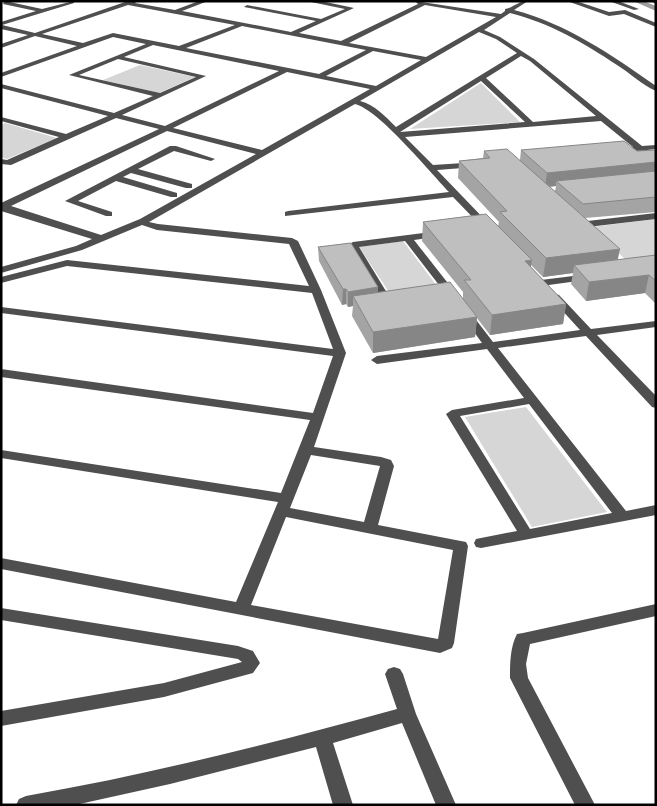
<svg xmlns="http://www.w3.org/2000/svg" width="657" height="806" font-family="'PT Sans Narrow',sans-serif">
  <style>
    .green { fill: #d6d6d6 }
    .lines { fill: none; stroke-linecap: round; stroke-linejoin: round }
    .canal { fill: #9d9d9d; fill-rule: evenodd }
    .major-casing { stroke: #dbdbdb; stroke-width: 2 }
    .minor { fill: #4f4f4f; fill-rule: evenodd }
    .major { fill: #000; fill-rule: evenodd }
    .wall { fill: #a4a4a4; fill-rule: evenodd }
    .shaded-wall { fill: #868686 }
    .building { fill: #bfbfbf; stroke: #868686 }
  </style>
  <rect width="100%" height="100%" fill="#fff"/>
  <g class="green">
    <polygon points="140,65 195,77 159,93 103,80"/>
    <polygon points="481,83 520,122 410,129"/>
    <polygon points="5,123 57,138 7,159 1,157 1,125"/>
    <polygon points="656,219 656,264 633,267 592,227"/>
    <polygon points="403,241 443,294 395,301 359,247"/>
    <polygon points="526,407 607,512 532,527 465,417"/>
  </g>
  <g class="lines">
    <polygon class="canal" points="633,1 643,1 656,6 656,11"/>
    <g class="major-casing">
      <polygon id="major" points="652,1 656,1 656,4"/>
    </g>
    <g class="minor">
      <path d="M5 1 42 9 74 1V3L2 25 35 33 128 1H137L135 3 175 10 199 1H208L182 11 291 32 316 21 244 7 247 5 321 19 345 9 306 1H321L354 8 299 33 341 41 418 4 415 1 501 14 505 11V9C513 8 518 1 528 1L514 10C567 24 612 55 656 86V91C642 85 630 73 617 65 584 43 550 23 510 13L484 30 500 37 534 59 642 146 656 145V149L647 150 656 158V164L638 151 615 153V149L633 147 601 121 405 137 433 165 479 162 480 164 476 167 437 170 490 225V229H484L453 197 285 216V212L288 211 449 192C429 171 379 110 355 104L149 222 158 224 292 238 298 241 321 290 346 353 314 447 381 457 391 460 394 466 378 525 466 542 468 546 454 643 452 648 440 653 1 569V558L236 602 278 502 1 458V450L281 493 310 420 1 377V369L313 413 333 356 1 313V307L333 349 312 293 67 266 1 283V277L67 260 309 286 289 244 157 230 142 225 82 250 1 273V267L76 246 92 239 1 211V203L159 129 116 118 11 165 1 164V159L7 160 59 137 1 121V117L66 134 108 116 1 88V84L114 113 153 96 69 75 146 44 113 37 1 77V73L77 46 35 36 1 48V44L28 35 1 29V22L36 11 3 4ZM128 5 235 25 179 46 113 33 83 43 42 34ZM425 5 496 17 426 57 349 43ZM242 26 366 50 319 74 186 48ZM479 32 496 39 517 53 396 127C386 117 375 105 360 101ZM153 45 279 71 165 126 122 115 206 76 124 57ZM373 51 421 60 376 86 326 76ZM521 56 530 61 596 116 533 122 486 78ZM118 59 196 77 160 93 79 75ZM287 72 370 89 262 150 173 128ZM481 81 525 122 400 132ZM167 131 256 154 140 219 101 235 11 206ZM311 455 380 466 364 522 290 508ZM286 517 453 550 438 639 251 605Z"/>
      <polygon points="567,1 576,1 609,12 625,10 656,23 656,27 624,14 609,16"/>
      <polygon points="609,1 618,1 639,9 634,10"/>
      <polygon points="170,146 176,146 215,159 211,161 174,151 138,169 192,184 192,188 186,188 131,173 123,177 177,193 177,197 171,197 116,181 78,201 112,212 112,216 106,216 65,201"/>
      <polygon points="656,213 656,219 579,228 574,225 579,222"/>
      <polygon points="439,231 442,232 442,236 414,240 458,296 453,299 449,298 405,241 359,247 395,306 394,308 386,308 348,245 353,242"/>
      <polygon points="589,274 593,275 594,277 593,279 541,286 536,283 541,280"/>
      <path d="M555 294 559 295 591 329 656 321V327L597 335 656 396V408L652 407 586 336 498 348 626 511 656 505V515L481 548 476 547 474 543 476 539 517 531 446 414 452 410 524 398 487 349 377 364 371 360 377 356 482 343 461 314 466 311 470 312 493 342 580 330 550 297ZM529 404 612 513 530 529 460 416Z"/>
      <path d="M656 604V616L530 644 526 664 528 678 595 805H575L510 678C510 664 510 647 517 634L523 633Z"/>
      <polygon points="1,608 238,646 253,651 260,663 253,673 164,697 1,726 1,711 164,683 242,662 238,659 1,620"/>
      <path d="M394 667 400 669 403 674 416 714 456 805H436L402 723 333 743 353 805H333L316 747 170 784 75 805H16L19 799 26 796C151 774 274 743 397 709L385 674 388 669Z"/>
    </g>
    <use href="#major" class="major"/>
  </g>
  <path class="wall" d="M521 150 637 151 656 150V212L585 218 618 260 656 255V304L645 293 586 301 571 284 573 273 543 277 531 265V267L566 304 563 324 490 335 477 318 475 337 373 353 352 316 353 306 348 307 346 304 342 305 319 261 318 247 378 287V292L463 299V292L422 241 423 222 498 226 499 222 458 178 459 161 483 158 484 151 520 160ZM556 186 555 191 549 187Z"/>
  <g class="shaded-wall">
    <polygon points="656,162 656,176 556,181 556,186 545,187 547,173"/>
    <polygon points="620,249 616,268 574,265 573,273 543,277 546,258"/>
    <polygon points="532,260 529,279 525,261"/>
    <polygon points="649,275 645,293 586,301 589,282"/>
    <polygon points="378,287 378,302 353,296 353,306 348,307 348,292"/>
    <polygon points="343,289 346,289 346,304 342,305"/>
    <polygon points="566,304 563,324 490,335 492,315"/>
    <polygon points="477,317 475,337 373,353 373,332"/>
  </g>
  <g class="building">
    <polygon points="624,141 637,151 656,150 656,162 547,173 521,150"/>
    <polygon points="507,149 620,249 546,258 500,212 507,211 459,161 490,158 484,151"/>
    <polygon points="656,171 656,197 583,204 556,181"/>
    <polygon points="486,214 532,260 525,261 566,304 492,315 464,280 471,280 423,222"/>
    <polygon points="351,243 378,287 348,292 346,289 343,289 318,247"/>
    <polygon points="656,255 656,281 649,275 589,282 574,265"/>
    <polygon points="450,282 477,317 373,332 353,296"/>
  </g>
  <rect width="657" height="806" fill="none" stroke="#000000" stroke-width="5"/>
</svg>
